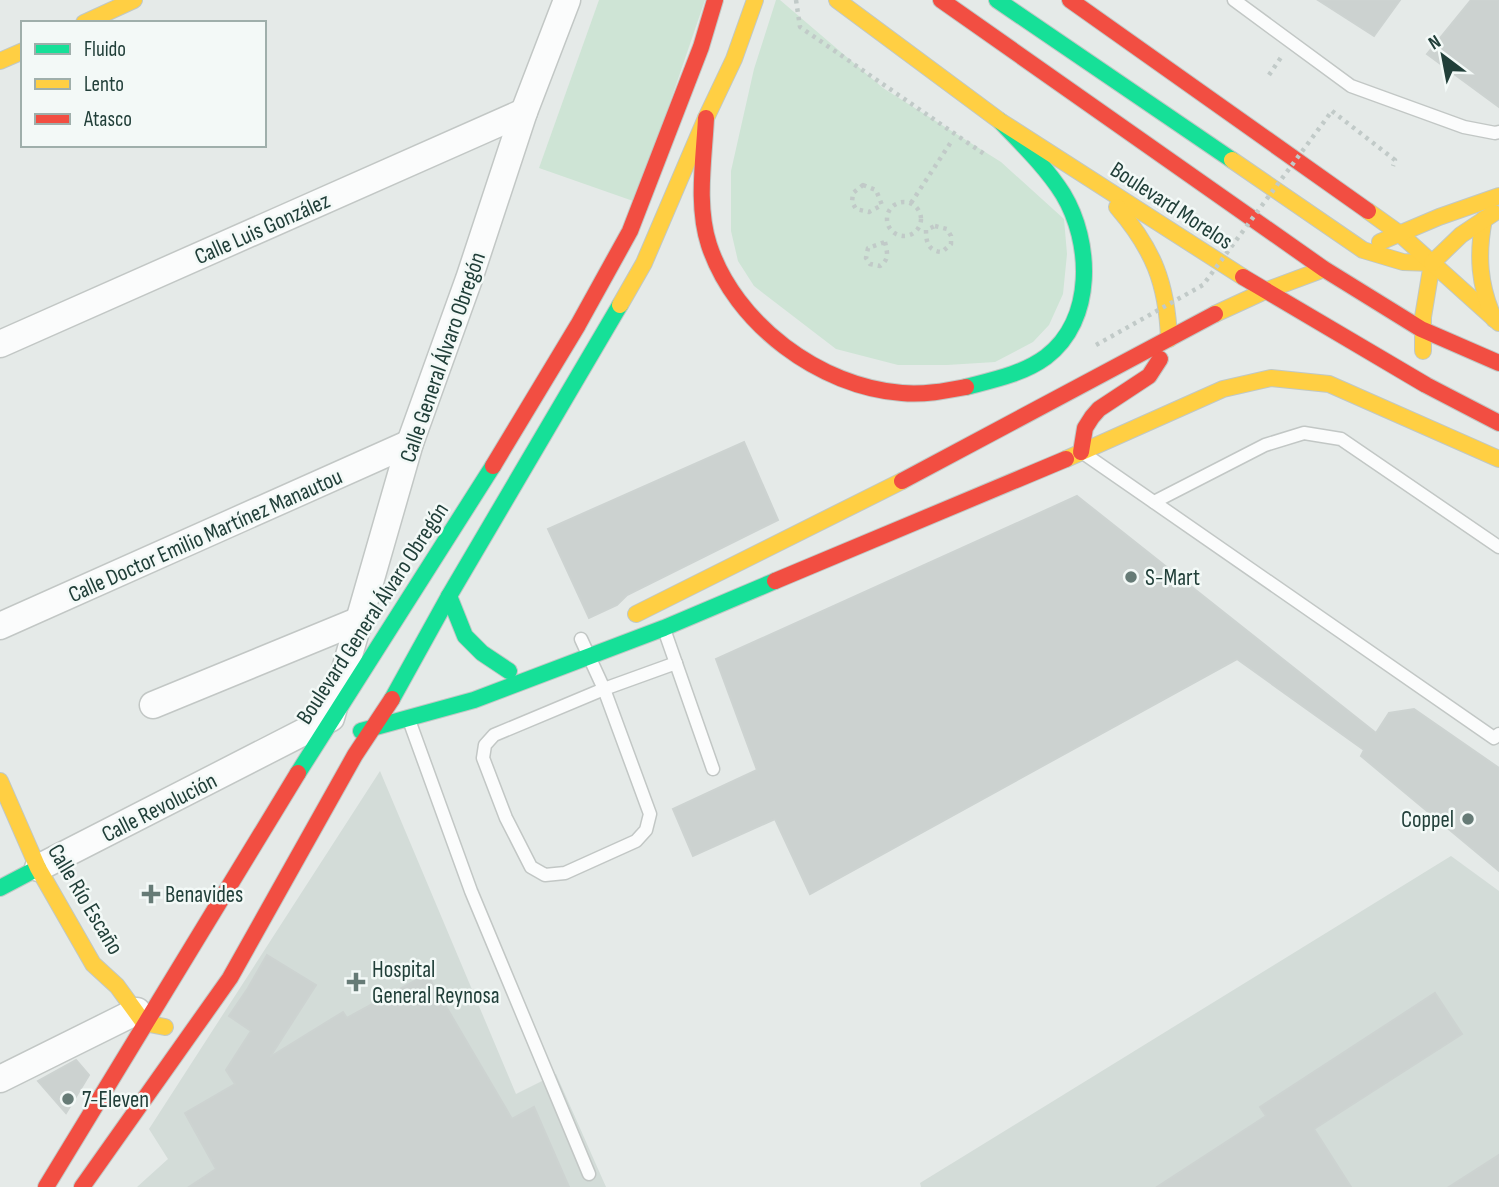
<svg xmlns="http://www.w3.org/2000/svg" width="1499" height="1187" font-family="'Sofia Sans Condensed',sans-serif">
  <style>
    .built { fill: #d3dcd8 }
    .green { fill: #cee4d5 }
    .building { fill: #ccd2d0; stroke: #cdd3d1; stroke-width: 2 }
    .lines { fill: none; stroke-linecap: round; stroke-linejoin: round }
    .lane-casing { stroke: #c2c7c5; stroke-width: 15 }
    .street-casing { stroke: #c2c7c5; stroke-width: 29 }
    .fast-casing { stroke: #c0c8c5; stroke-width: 18 }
    .slow-casing { stroke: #c0c8c5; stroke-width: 18 }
    .jam-casing { stroke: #c0c8c5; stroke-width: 18 }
    .path { stroke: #c1cac8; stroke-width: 4.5; stroke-dasharray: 3.5 5; stroke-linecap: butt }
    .lane { stroke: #fbfcfc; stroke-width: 12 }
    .street { stroke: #fbfcfc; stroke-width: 26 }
    .fast { stroke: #16e098; stroke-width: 16 }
    .slow { stroke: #ffcf43; stroke-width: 16 }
    .jam { stroke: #f24e42; stroke-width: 16 }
    .path-bridge { stroke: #c1cac8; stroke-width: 4.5; stroke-dasharray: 3.5 5; stroke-linecap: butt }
    .poi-dot { fill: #667b76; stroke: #f3f9f7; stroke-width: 2.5 }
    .labels { text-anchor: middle; stroke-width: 5; stroke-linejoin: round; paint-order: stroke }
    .street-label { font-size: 23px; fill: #213f39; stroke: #f3f9f7 }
    .poi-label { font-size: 23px; fill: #213f39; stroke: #f3f9f7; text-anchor: start }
  </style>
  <rect width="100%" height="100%" fill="#e5eae8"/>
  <g class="built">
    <polygon points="380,771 516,1094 556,1074 606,1187 137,1187 168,1159 149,1129"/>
    <polygon points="1451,856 1499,891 1499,1187 921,1187 920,1183"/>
  </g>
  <g class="green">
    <polygon points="599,0 705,0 636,202 539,168"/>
    <polygon points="776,0 780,0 883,88 1001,162 1064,219 1067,254 1063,294 1049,325 1033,342 995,362 947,365 898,365 836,349 754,286 738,261 731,231 731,171 754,69"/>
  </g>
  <g class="building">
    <polygon points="1318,0 1400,0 1374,36"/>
    <polygon points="1471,0 1499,0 1499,107 1427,54"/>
    <polygon points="744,442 778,520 627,595 617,605 589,618 548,529"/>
    <polygon points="1077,496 1376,733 1389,713 1414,709 1499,768 1499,871 1361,756 1364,750 1237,659 810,894 775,819 693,856 673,809 757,770 716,659"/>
    <polygon points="267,955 316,985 270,1057 343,1012 347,1018 427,974 512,1119 534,1107 569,1187 189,1187 216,1169 185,1113 235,1084 226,1070 251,1031 229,1016 248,988"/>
    <polygon points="1435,993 1462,1034 1314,1129 1351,1187 1157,1187 1266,1116 1260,1107"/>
    <polygon points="76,1060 89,1075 66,1113 38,1081"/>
    <polygon points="1499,1155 1499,1187 1449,1187"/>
  </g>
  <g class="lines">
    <g class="lane-casing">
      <g id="lane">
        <polyline points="1234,0 1351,86 1464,127 1495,133 1499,132"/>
        <polyline points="1086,455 1494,738 1499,734"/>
        <polyline points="1154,502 1265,445 1304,433 1341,439 1499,547"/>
        <polyline points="665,632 713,769"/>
        <polyline points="581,639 604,689 650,814 646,830 636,841 565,873 545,875 531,867 506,818 483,758 485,745 494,735 604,689 676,663"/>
        <polyline points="409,720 471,891 589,1174"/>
      </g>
    </g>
    <g class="street-casing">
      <g id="street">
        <polyline points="0,344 524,112"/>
        <polyline points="0,626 410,443"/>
        <polyline points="153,705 360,620"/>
        <polyline points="38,868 331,718 410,443 469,279 524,112 567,0"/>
        <polyline points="0,1079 137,1011"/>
      </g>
    </g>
    <g class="fast-casing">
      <g id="fast">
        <polyline points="997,0 1232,160"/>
        <path d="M966 387C993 380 1023 374 1046 357 1095 320 1092 242 1063 194 1046 167 1022 144 1000 121"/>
        <polyline points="449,596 465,636 482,653 509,671"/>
        <polyline points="392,699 449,596 620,305"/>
        <polyline points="361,731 474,700 664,628 775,581"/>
        <polyline points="298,773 493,466"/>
        <polyline points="0,888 38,868"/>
      </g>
    </g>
    <g class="slow-casing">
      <g id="slow">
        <polyline points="837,0 1000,121 1243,277"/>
        <polyline points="84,23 134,0"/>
        <polyline points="0,61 23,51"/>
        <polyline points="1232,160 1363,250 1403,262 1432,263 1423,317 1423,351"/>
        <path d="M1117 207C1153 249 1167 283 1169 339"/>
        <polyline points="1368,211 1400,234 1499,323"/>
        <path d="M1484 219C1477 255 1479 285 1494 319"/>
        <polyline points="1380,242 1439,217 1499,196"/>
        <polyline points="1432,263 1461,235 1494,213"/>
        <polyline points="620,305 644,263 706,118 734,59 755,0"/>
        <polyline points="1215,314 1265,291 1324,269"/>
        <polyline points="1066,459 1223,389 1271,378 1329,384 1499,459"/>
        <polyline points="636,614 902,481"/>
        <polyline points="0,781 38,868 93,964 117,986 144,1023 165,1027"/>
      </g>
    </g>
    <g class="jam-casing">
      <g id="jam">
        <polyline points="941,0 1324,269 1421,329 1499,363"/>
        <polyline points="1070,0 1368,211"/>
        <path d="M706 118C704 159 696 205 709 245 735 324 820 387 902 393 924 395 945 391 966 387"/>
        <polyline points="1243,277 1426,385 1499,423"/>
        <polyline points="1081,452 1085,428 1092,417 1099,409 1149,376 1160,359"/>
        <polyline points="493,466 578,325 630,231 701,47 715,0"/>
        <polyline points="902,481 1215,314"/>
        <polyline points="775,581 1066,459"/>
        <polyline points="46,1187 298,773"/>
        <polyline points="82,1187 230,978 355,755 392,699"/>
      </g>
    </g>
    <g class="path">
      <polyline points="796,0 800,27 987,156"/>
      <polyline points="1269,75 1282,56"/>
      <polyline points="1332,111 1395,160 1393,166"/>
      <polygon points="863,185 876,190 882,205 869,212 856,209 852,202 853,193"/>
      <circle cx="904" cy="219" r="17"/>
      <polyline points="911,203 953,139"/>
      <path d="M935 226 947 229 951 236V244L942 252C928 251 926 242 926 230Z"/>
      <path d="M885 242C887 252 890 259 880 266L870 264 866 258 868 248Z"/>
    </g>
    <use href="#lane" class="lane"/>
    <use href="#street" class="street"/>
    <use href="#fast" class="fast"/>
    <use href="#slow" class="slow"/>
    <use href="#jam" class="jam"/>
    <polyline class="path-bridge" points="1096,345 1203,285 1332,111"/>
  </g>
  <g class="poi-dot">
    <circle cx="1131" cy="577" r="7"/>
    <circle cx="1468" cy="819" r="7"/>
    <path d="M147.5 883.5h7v7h7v7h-7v7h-7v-7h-7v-7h7z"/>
    <path d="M352.5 971.5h7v7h7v7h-7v7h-7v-7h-7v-7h7z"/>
    <circle cx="68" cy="1099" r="7"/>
  </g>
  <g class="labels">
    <g class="street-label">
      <text transform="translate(1172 205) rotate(33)" y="8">Boulevard Morelos</text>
      <text transform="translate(262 228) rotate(-24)" y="8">Calle Luis González</text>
      <text transform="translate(442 357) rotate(-71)" y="8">Calle General Álvaro Obregón</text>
      <text transform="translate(205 535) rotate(-24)" y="8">Calle Doctor Emilio Martínez Manautou</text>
      <text transform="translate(372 613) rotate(-57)" y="8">Boulevard General Álvaro Obregón</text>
      <text transform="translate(159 807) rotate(-27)" y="8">Calle Revolución</text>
      <text transform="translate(86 899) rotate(59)" y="8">Calle Río Escaño</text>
    </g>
    <g class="poi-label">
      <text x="1145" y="585">S-Mart</text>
      <text x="1454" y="827" text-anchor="end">Coppel</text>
      <text x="165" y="902">Benavides</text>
      <text x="372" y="977">Hospital<tspan x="372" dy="26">General Reynosa</tspan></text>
      <text x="82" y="1107">7-Eleven</text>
    </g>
  </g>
  <rect x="21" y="21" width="245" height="126" fill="#f3f9f7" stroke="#9fafab" stroke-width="2"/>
  <rect x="35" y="44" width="35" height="10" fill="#16e098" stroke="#9fafab" stroke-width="2"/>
  <text x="84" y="56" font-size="21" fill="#213f39">Fluido</text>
  <rect x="35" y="79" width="35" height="10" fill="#ffcf43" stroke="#9fafab" stroke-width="2"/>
  <text x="84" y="91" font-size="21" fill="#213f39">Lento</text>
  <rect x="35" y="114" width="35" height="10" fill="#f24e42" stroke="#9fafab" stroke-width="2"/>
  <text x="84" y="126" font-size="21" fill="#213f39">Atasco</text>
  <g transform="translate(1443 56) rotate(328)" stroke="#f3f9f7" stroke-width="5" paint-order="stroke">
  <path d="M0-5L12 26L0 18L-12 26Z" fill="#213f39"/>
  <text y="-10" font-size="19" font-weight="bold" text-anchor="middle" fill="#213f39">N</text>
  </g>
</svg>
